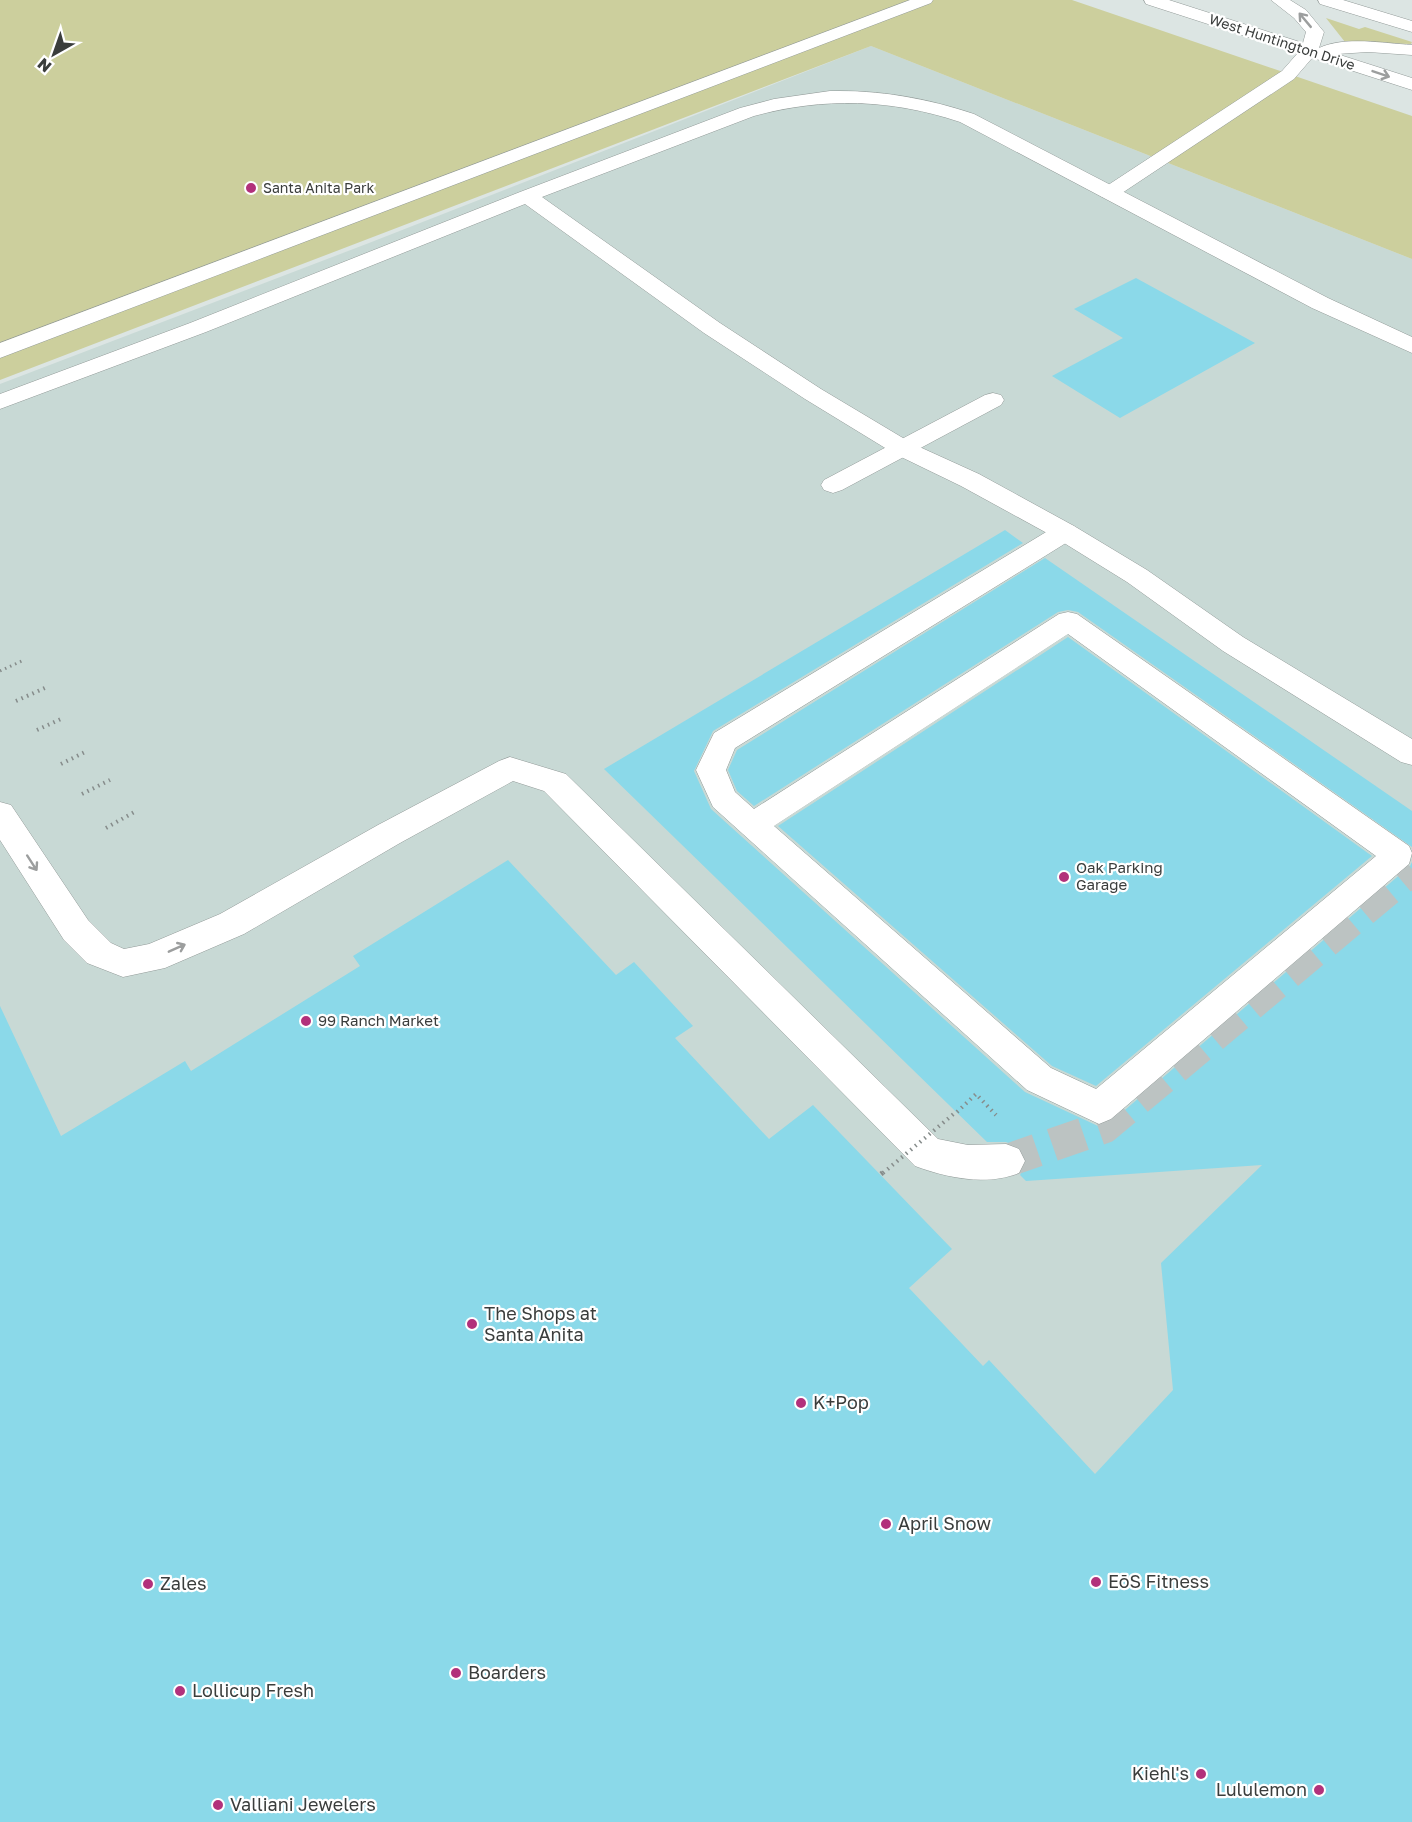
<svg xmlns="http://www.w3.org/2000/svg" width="1412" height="1822" font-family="'Golos Text',sans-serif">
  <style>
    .built { fill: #c8d9d5 }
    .green { fill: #cccf9d }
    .building { fill: #8bd9e9 }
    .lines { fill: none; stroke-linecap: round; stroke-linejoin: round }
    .street-tunnel { stroke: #bcc3c2; stroke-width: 33; stroke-dasharray: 33 16; stroke-linecap: butt }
    .lane-casing { stroke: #929a98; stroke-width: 1 }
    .street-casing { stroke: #929a98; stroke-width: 1 }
    .secondary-casing { stroke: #929a98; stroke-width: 1 }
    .primary-casing { stroke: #929a98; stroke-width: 1 }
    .path-far1 { stroke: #868c8b; stroke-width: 3; stroke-dasharray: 1.5 4; stroke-linecap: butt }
    .path { stroke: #868c8b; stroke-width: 4; stroke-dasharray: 1.5 4.5; stroke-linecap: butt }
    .lane { fill: #fff; fill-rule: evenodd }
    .street { fill: #fff; fill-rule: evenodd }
    .secondary { fill: #fff; fill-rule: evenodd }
    .primary { fill: #fff; fill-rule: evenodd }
    .path-bridge-far1 { stroke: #868c8b; stroke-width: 4; stroke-dasharray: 1.5 4.5; stroke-linecap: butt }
    .path-bridge { stroke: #868c8b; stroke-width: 5; stroke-dasharray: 2 6; stroke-linecap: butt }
    .oneway { stroke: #9c9e9e }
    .poi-dot { fill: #b2317b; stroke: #fff; stroke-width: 2 }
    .labels { text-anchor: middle; stroke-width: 4.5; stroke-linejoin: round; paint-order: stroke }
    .far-street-label { font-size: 14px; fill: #3a3d3c; stroke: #fff }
    .far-poi-label { font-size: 14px; fill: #3a3d3c; stroke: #fff; text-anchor: start }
    .poi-label { font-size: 15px; fill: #3a3d3c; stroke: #fff; text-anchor: start }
    .near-poi-label { font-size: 18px; fill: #3a3d3c; stroke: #fff; text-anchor: start }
  </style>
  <rect width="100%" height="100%" fill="#dce5e3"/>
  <polygon class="built" points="871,46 1412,259 1412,1822 0,1822 0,384 369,243"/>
  <g class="green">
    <polygon points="0,0 1072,0 1412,116 1412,259 871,46 0,380"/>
    <polygon points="1326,18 1359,29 1365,27 1412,42 1411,44 1345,42"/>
  </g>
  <g class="building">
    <polygon points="1136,278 1255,343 1120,418 1052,376 1123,338 1074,309"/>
    <polygon points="1005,530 1023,543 713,731 694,771 711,809 1025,1092 1098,1126 1112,1121 1410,866 1412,862 1412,1822 0,1822 0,1006 61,1136 185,1061 191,1071 360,966 353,956 508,860 616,975 634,962 693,1026 675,1038 769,1139 813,1105 952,1249 909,1288 983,1366 989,1360 1095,1474 1173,1390 1161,1263 1262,1165 1026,1181 1020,1175 1027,1162 1021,1148 1006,1142 987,1142 604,769"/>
    <polygon points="1045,558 1412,811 1412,847 1078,612 1068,610 1058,612 754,806 737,791 728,770 737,750"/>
    <polygon points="1068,637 1372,856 1096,1086 1052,1066 778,826"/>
  </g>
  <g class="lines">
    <polyline class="street-tunnel" points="1006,1161 1104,1127 1412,869"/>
    <g class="lane-casing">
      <g id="lane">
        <polygon points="910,0 933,0 931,3 0,358 0,343"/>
        <polygon points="993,393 1001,395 1004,400 1001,405 842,490 833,493 824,490 821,485 824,480 985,395"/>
        <path d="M1065 524 1074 526 1078 532 1074 538 735 748 726 770 735 792 754 809 1059 614 1068 612 1077 614 1409 846 1412 853 1409 864 1111 1119 1099 1124 1027 1090 713 807 696 770 714 733 1056 526ZM1068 634 1376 856 1096 1089 1051 1068 774 826Z"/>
      </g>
    </g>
    <g class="street-casing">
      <g id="street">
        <path d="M830 91C880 90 926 98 974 114L1328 298 1412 337V353L1312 308 960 122C891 99 824 97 754 116L542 197 720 323 821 389 913 444 979 474 1074 526 1147 570 1243 637 1412 739V765L1401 762 1223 651 1127 582 1056 538 961 486 895 454 805 399 704 333 525 204 206 332 0 409V394L190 323 520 192 740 108 774 99Z"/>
        <path d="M510 757 566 774 938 1139 968 1145 1006 1144 1019 1149 1025 1161 1019 1173C987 1186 947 1178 915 1166L544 791 513 781 400 843 244 934 165 968 123 977 87 963 64 940 0 840V802L11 805 88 920 111 943 124 949 149 944 220 914 378 825 499 761Z"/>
      </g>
    </g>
    <g class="secondary-casing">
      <polygon id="secondary" points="1310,45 1316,46 1319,50 1294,79 1116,197 1102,197 1099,193 1102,189 1282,71 1304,46"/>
    </g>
    <g class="primary-casing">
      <g id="primary">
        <path d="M1144 0H1169L1303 43 1306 32 1294 18 1271 0H1290L1306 10 1324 32 1319 48C1344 36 1383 43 1412 45V55L1368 52 1337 54 1412 78V90L1146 4Z"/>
        <polygon points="1318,0 1343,0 1412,21 1412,32 1320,4"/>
      </g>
    </g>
    <polyline class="path-far1" points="0,671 24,660"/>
    <g class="path">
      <polyline points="16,701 47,687"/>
      <polyline points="37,730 63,718"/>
      <polyline points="61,764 87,751"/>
      <polyline points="82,794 110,780"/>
      <polyline points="106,828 136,811"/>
      <polyline points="957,1112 976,1094 996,1115"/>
    </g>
    <use href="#lane" class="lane"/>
    <use href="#street" class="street"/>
    <use href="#secondary" class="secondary"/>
    <use href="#primary" class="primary"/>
    <polyline class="path-bridge-far1" points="883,1173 956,1112"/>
    <polyline class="path-bridge" points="881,1174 885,1171"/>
  </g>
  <defs><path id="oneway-shaft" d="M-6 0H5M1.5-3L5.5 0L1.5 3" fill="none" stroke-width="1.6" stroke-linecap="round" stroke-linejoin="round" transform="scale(1.5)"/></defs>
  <g class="oneway">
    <use href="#oneway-shaft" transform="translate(1305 20) rotate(-130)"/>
    <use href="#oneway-shaft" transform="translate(1381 74) rotate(19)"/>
    <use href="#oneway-shaft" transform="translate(32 863) rotate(57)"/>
    <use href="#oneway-shaft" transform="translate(177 948) rotate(-24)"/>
  </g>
  <g class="poi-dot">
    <circle cx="251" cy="188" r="6"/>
    <circle cx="1064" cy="877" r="6"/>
    <circle cx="306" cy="1021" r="6"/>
    <circle cx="472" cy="1324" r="6"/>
    <circle cx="801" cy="1403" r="6"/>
    <circle cx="886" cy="1524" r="6"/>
    <circle cx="1096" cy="1582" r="6"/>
    <circle cx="148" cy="1584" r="6"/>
    <circle cx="456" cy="1673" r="6"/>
    <circle cx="180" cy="1691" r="6"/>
    <circle cx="1201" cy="1774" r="6"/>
    <circle cx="1319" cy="1790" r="6"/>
    <circle cx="218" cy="1805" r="6"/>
  </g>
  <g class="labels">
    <g class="far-street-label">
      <text transform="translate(1282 42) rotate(18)" y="5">West Huntington Drive</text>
    </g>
    <g class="far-poi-label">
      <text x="263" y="193">Santa Anita Park</text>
    </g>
    <g class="poi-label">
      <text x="1076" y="873">Oak Parking<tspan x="1076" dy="17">Garage</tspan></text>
      <text x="318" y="1026">99 Ranch Market</text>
    </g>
    <g class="near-poi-label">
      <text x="484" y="1320">The Shops at<tspan x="484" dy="21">Santa Anita</tspan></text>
      <text x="813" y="1409">K+Pop</text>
      <text x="898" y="1530">April Snow</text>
      <text x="1108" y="1588">EōS Fitness</text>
      <text x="160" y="1590">Zales</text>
      <text x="468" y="1679">Boarders</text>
      <text x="192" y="1697">Lollicup Fresh</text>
      <text x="1189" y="1780" text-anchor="end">Kiehl's</text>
      <text x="1307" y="1796" text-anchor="end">Lululemon</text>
      <text x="230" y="1811">Valliani Jewelers</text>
    </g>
  </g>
  <g transform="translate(54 54) rotate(220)" stroke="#ffffff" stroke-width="4.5" paint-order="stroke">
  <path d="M0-4.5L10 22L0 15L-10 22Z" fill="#3a3d3c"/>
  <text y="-9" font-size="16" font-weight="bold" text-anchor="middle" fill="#3a3d3c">N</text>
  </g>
</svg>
